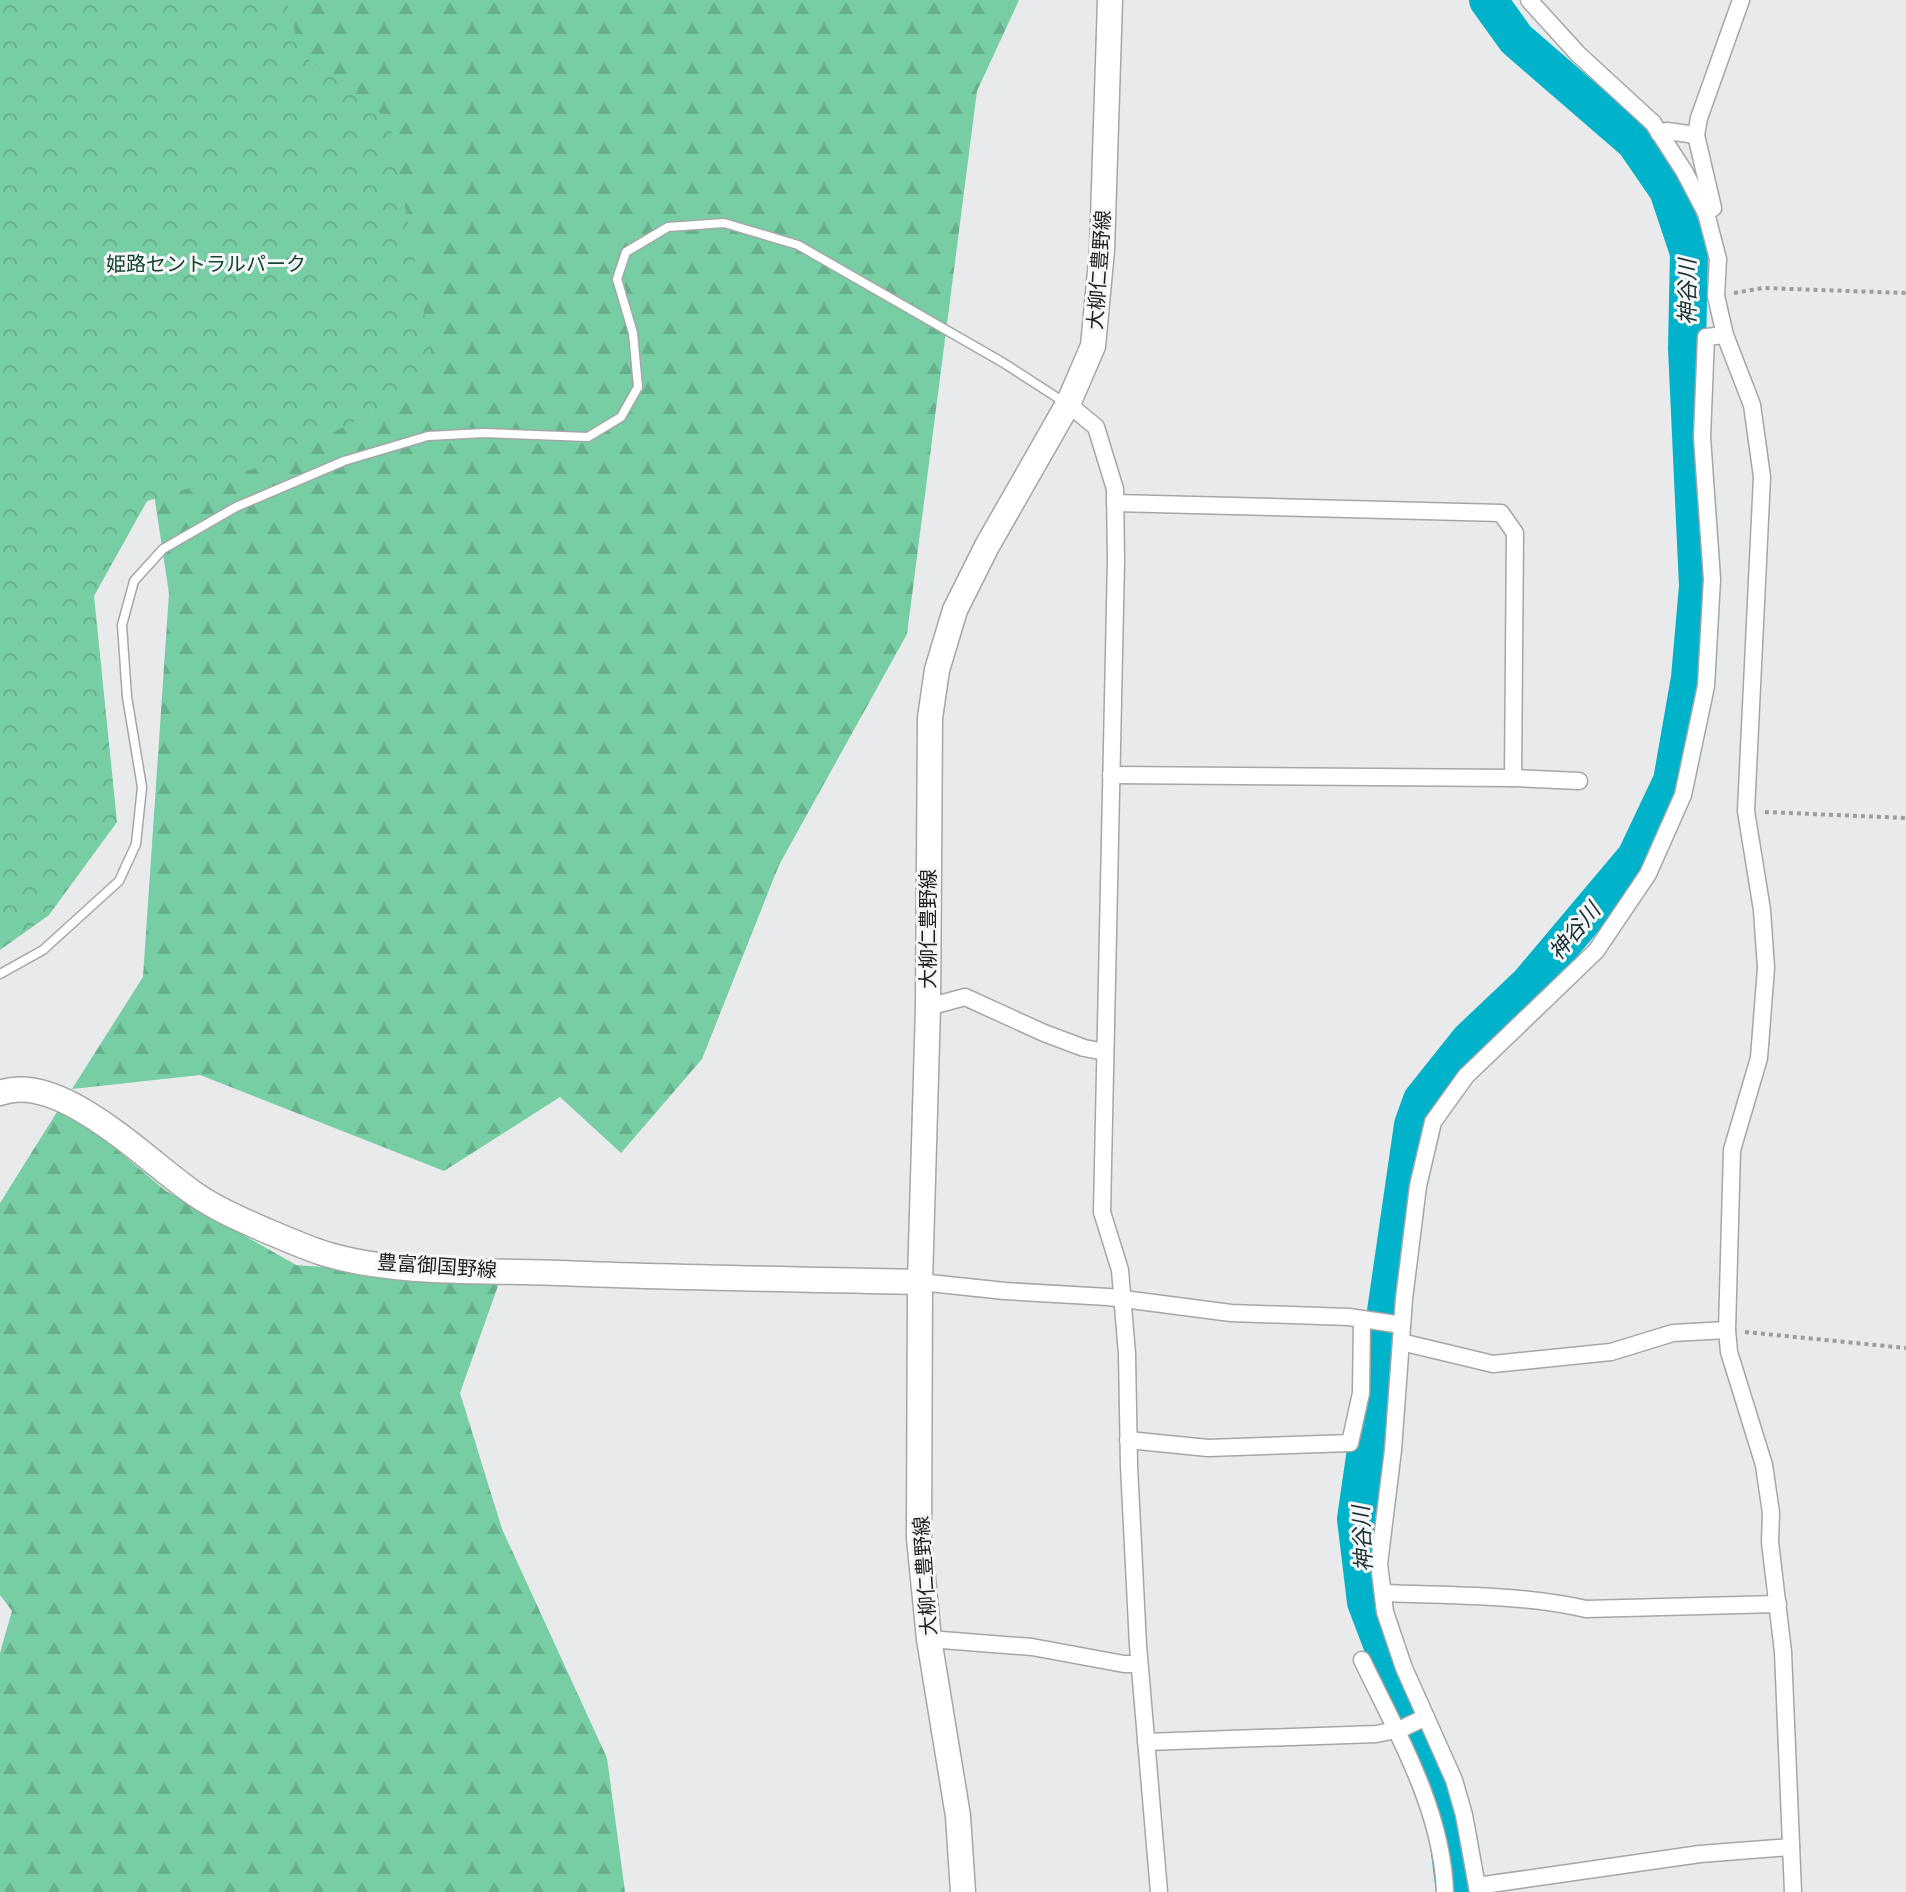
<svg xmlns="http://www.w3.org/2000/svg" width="1906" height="1892" font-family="Manrope,'Noto Sans JP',sans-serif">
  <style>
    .forest { fill: url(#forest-firs) }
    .park { fill: url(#park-crowns) }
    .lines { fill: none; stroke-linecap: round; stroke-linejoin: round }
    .river { stroke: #00b2ca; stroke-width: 38 }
    .lane-casing { stroke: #a5a6a7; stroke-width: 11 }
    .street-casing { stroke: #a5a6a7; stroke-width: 19 }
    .secondary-casing { stroke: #a5a6a7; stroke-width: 27 }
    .path { stroke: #9d9d9e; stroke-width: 4; stroke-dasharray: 4 4; stroke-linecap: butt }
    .lane { stroke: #fff; stroke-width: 8 }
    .street { stroke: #fff; stroke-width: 16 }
    .secondary { stroke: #fff; stroke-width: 24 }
    .labels { text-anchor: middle; stroke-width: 6; stroke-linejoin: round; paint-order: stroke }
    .park-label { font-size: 20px; fill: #154330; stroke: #f6f7f8 }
    .street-label { font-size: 20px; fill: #1f1f1f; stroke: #f6f7f8 }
    .water-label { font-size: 22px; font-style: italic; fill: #162e32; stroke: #f6f7f8 }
  </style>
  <defs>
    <pattern id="forest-firs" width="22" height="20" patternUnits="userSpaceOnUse" patternTransform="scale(2)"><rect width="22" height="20" fill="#77cda4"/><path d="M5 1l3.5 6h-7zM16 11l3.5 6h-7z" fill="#66b08d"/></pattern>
    <pattern id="park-crowns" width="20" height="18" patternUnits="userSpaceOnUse" patternTransform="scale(2)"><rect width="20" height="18" fill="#77cda4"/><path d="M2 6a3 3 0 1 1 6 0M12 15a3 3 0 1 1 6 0" fill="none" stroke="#66b08d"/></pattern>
  </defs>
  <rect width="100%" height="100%" fill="#e9eaeb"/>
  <g class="forest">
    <polygon points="0,0 1019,0 977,91 907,634 779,865 702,1059 621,1153 560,1097 444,1171 200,1075 72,1089 143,977 169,593 136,376"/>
    <polygon points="62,1104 166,1191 296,1265 500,1280 460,1393 502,1529 607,1758 625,1892 0,1892 0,1653 12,1611 0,1595 0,1203"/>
  </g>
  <polygon class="park" points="0,0 286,0 301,54 390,121 435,376 286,459 147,501 94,596 117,822 49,915 0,950"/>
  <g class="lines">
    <polyline class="river" points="1455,1892 1446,1820 1433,1778 1366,1602 1356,1519 1413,1125 1422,1100 1469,1041 1529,984 1636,857 1672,781 1690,678 1698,586 1687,348 1689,253 1668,190 1635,142 1516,39 1488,0"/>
    <g class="lane-casing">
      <polyline id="lane" points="0,974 43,950 119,881 136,844 142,787 127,697 122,625 134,581 163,549 236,507 344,461 428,436 484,433 588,437 621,417 638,387 633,333 617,279 626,252 668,227 724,223 798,245 1002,362 1064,402"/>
    </g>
    <g class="street-casing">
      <g id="street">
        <polyline points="1529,0 1578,54 1653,123 1684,171 1706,213 1718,259 1716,296 1725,335 1752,405 1762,477 1746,811 1762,910 1766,968 1759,1058 1732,1150 1727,1330 1729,1352 1764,1465 1771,1513 1770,1542 1783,1652 1793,1892"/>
        <polyline points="1659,133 1667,131 1696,135"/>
        <polyline points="1706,213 1713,208 1696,135 1699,118 1741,0"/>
        <polyline points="1068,404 1096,427 1115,489 1116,560 1102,1212 1120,1270 1127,1354 1129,1466 1138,1645 1159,1892"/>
        <polyline points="1115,503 1501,513 1515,533 1513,778"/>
        <polyline points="1111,775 1513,778 1579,781"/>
        <polyline points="928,1007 965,997 1044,1033 1084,1048 1105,1052"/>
        <polyline points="920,1282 1005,1291 1108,1297 1231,1313 1349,1317 1402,1325"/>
        <polyline points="1401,1342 1493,1364 1611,1352 1673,1333 1727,1330"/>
        <polyline points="1128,1440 1208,1448 1350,1443 1361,1393 1362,1319"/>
        <path d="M1383 1593C1451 1596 1520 1594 1586 1609L1778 1604"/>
        <polyline points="929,1639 1032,1647 1124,1664 1139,1664"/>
        <path d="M1362 1660C1397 1733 1442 1809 1445 1892"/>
        <polyline points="1146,1742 1376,1734 1401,1729 1426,1717"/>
        <polyline points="1477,1886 1700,1854 1791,1847"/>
        <polyline points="1478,1892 1464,1815 1454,1780 1404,1668 1385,1612 1379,1564 1393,1450 1404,1299 1418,1186 1433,1122 1466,1076 1596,951 1648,874 1683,795 1706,686 1712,579 1702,437 1706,337 1725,335"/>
      </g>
    </g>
    <g class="secondary-casing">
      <g id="secondary">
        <path d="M0 1093C60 1071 146 1160 192 1192 214 1208 242 1220 267 1231 287 1239 308 1249 329 1255 400 1275 484 1270 558 1273 678 1278 800 1279 920 1282"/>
        <polyline points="963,1892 958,1816 929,1639 919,1538 920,1282 928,1007 930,718 937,670 955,610 987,546 1068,404 1093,346 1102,250 1110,0"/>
      </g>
    </g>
    <g class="path">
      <polyline points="1734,293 1763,288 1906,293"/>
      <polyline points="1765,812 1906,818"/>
      <polyline points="1745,1332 1906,1348"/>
    </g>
    <use href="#lane" class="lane"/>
    <use href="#street" class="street"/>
    <use href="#secondary" class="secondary"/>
  </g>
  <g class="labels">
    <g class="park-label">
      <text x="206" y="271">姫路セントラルパーク</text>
    </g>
    <g class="street-label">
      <text transform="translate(1099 270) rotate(-86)" y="7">大柳仁豊野線</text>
      <text transform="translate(928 929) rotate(-90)" y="7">大柳仁豊野線</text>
      <text transform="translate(437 1266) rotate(4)" y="7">豊富御国野線</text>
      <text transform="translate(925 1576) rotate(-94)" y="7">大柳仁豊野線</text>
    </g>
    <g class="water-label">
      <text transform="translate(1687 292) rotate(-90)" y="8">神谷川</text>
      <text transform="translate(1574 931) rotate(-50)" y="8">神谷川</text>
      <text transform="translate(1362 1539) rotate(-93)" y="8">神谷川</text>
    </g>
  </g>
</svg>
